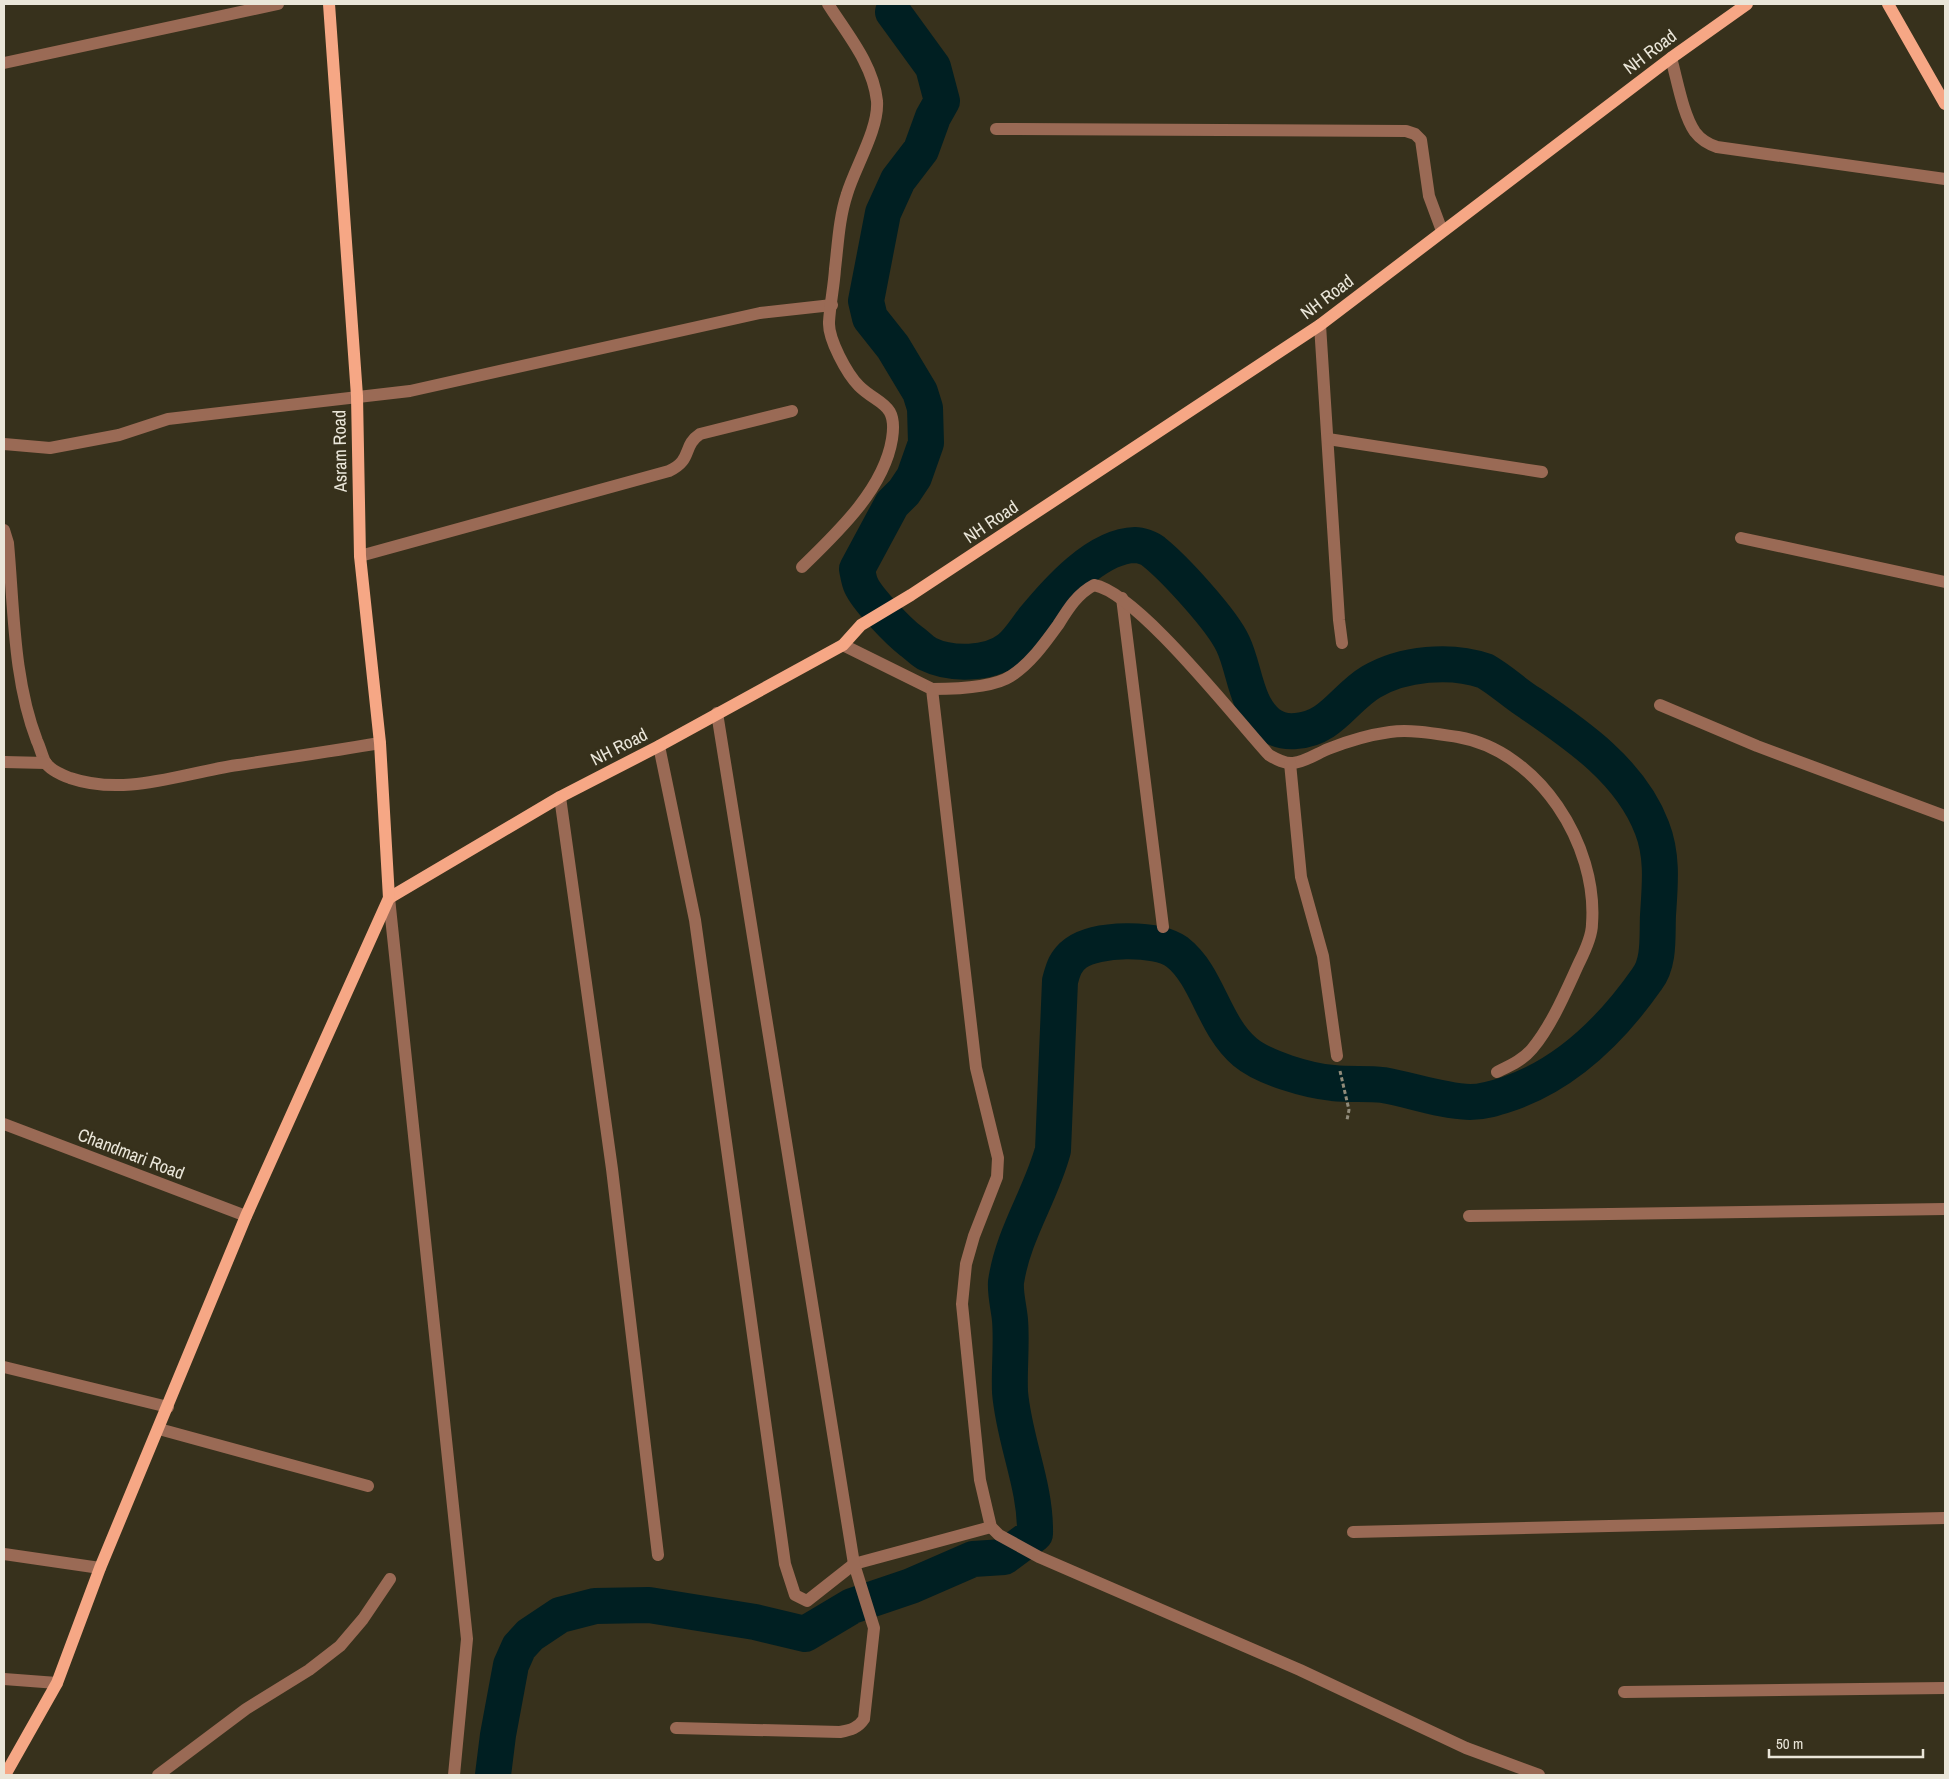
<svg xmlns="http://www.w3.org/2000/svg" width="1949" height="1779" font-family="'Archivo Narrow',sans-serif">
  <style>
    .lines { fill: none; stroke-linecap: round; stroke-linejoin: round }
    .river { stroke: #001f22; stroke-width: 36 }
    .path { stroke: #918c7b; stroke-width: 3; stroke-dasharray: 4 2.5; stroke-linecap: butt }
    .minor { stroke: #9a6a55; stroke-width: 12 }
    .major { stroke: #f6a785; stroke-width: 12 }
    .labels { text-anchor: middle; stroke-width: 5; stroke-linejoin: round; paint-order: stroke }
    .street-label { font-size: 18px; fill: #eae6d9; stroke: #37311c }
  </style>
  <rect width="100%" height="100%" fill="#37311c"/>
  <g class="lines">
    <path class="river" d="M493 1775 498 1735 511 1665 519 1647 530 1635 560 1615 595 1606 649 1605 755 1622 805 1634 852 1606 911 1586 973 1559 1004 1557 1035 1534C1036 1485 1014 1441 1010 1392 1009 1368 1012 1344 1010 1320 1009 1308 1005 1294 1006 1282 1013 1234 1041 1195 1053 1150L1060 981C1063 970 1065 961 1076 953 1097 938 1156 937 1177 952 1208 976 1213 1025 1245 1052 1264 1068 1309 1081 1333 1083 1350 1085 1367 1083 1383 1085 1412 1090 1440 1101 1470 1102 1484 1102 1496 1098 1508 1094 1567 1074 1612 1029 1647 979 1660 962 1657 936 1658 915 1660 885 1663 856 1652 828 1631 772 1577 735 1530 703 1514 693 1501 680 1485 671 1451 659 1403 663 1371 682 1344 698 1331 729 1296 731 1286 732 1277 730 1269 724 1245 705 1245 669 1233 644 1222 620 1175 569 1154 552 1150 548 1140 545 1135 545 1096 546 1056 592 1033 620 1026 629 1018 642 1009 649 989 665 950 665 928 654 922 651 917 645 911 641 899 632 867 599 861 585 859 581 858 574 857 569L892 504 904 492 914 477 926 443 925 408 920 392 893 347 870 318 866 301 883 213 898 180 921 150 933 117 942 101 933 67 893 12"/>
    <polyline class="path" points="1340,1071 1349,1110 1347,1120"/>
    <g class="minor">
      <path d="M1671 58C1677 79 1683 115 1695 132 1701 140 1708 144 1717 147L1945 179"/>
      <polyline points="4,63 278,4"/>
      <polyline points="996,129 1406,131 1415,134 1421,140 1429,196 1442,231"/>
      <polyline points="1320,325 1339,620 1342,643"/>
      <polyline points="1328,439 1542,472"/>
      <polyline points="4,444 50,448 119,435 168,419 410,391 760,313 832,305"/>
      <path d="M4 530 8 543C14 608 13 679 37 741 40 747 42 756 45 762 50 770 62 775 70 778 126 797 182 773 238 765 285 758 333 751 380 743"/>
      <polyline points="1741,538 1945,582"/>
      <path d="M360 556 669 471C693 460 682 446 700 434L792 411"/>
      <path d="M802 567C837 533 884 489 892 439 898 402 878 405 859 386 847 374 828 339 829 322 830 304 834 286 835 269 838 244 839 218 847 194 855 167 879 129 877 101 873 64 847 34 828 4"/>
      <polyline points="1122,598 1163,927"/>
      <polyline points="843,645 932,689 976,1068 998,1158 997,1177 974,1236 966,1264 962,1304 980,1480 991,1527 999,1535 1039,1557 1300,1670 1466,1748 1539,1775"/>
      <path d="M932 689C953 689 993 688 1011 676 1030 664 1045 643 1058 625 1068 609 1077 594 1094 585 1138 593 1235 718 1269 755 1276 759 1284 764 1293 763 1305 762 1318 753 1328 749 1348 741 1368 735 1390 732 1411 729 1437 734 1458 737 1539 751 1598 845 1592 924 1592 936 1584 953 1579 963 1566 991 1552 1025 1532 1049 1523 1060 1509 1066 1497 1072"/>
      <polyline points="1660,705 1757,746 1945,816"/>
      <polyline points="659,746 695,920 785,1564 795,1595 807,1601 854,1564 991,1527"/>
      <polyline points="4,762 46,763"/>
      <polyline points="1290,763 1301,877 1323,956 1337,1056"/>
      <polyline points="560,797 612,1169 658,1555"/>
      <polyline points="389,898 467,1639 454,1775"/>
      <polyline points="4,1124 246,1216"/>
      <polyline points="1469,1216 1945,1209"/>
      <polyline points="4,1367 168,1407"/>
      <polyline points="159,1429 368,1486"/>
      <polyline points="1353,1532 1945,1518"/>
      <polyline points="4,1554 100,1568"/>
      <polyline points="4,1679 57,1683"/>
      <polyline points="1624,1692 1945,1688"/>
      <path d="M676 1728 840 1732C851 1730 858 1728 864 1719L874 1628 854 1564 717 713"/>
      <polyline points="158,1775 246,1709 309,1670 340,1646 363,1619 390,1579"/>
    </g>
    <g class="major">
      <polyline points="1888,4 1945,104"/>
      <polyline points="389,898 560,797 659,746 843,645 861,625 911,595 1320,325 1671,58 1747,4"/>
      <polyline points="5,1775 57,1683 100,1568 246,1216 389,898 380,743 360,556 357,396 329,4"/>
    </g>
  </g>
  <g class="labels">
    <g class="street-label">
      <text transform="translate(1650 52) rotate(-37)" y="6">NH Road</text>
      <text transform="translate(1327 297) rotate(-37)" y="6">NH Road</text>
      <text transform="translate(340 451) rotate(-91)" y="6">Asram Road</text>
      <text transform="translate(991 522) rotate(-34)" y="6">NH Road</text>
      <text transform="translate(619 747) rotate(-27)" y="6">NH Road</text>
      <text transform="translate(131 1154) rotate(21)" y="6">Chandmari Road</text>
    </g>
  </g>
  <rect width="1949" height="1779" fill="none" stroke="#eae6d9" stroke-width="10"/>
  <path d="M1769 1749v8h154v-8" fill="none" stroke="#eae6d9" stroke-width="2.5"/>
  <text x="1776" y="1749" font-size="15" fill="#eae6d9" stroke="#37311c" stroke-width="4" paint-order="stroke">50 m</text>
</svg>
